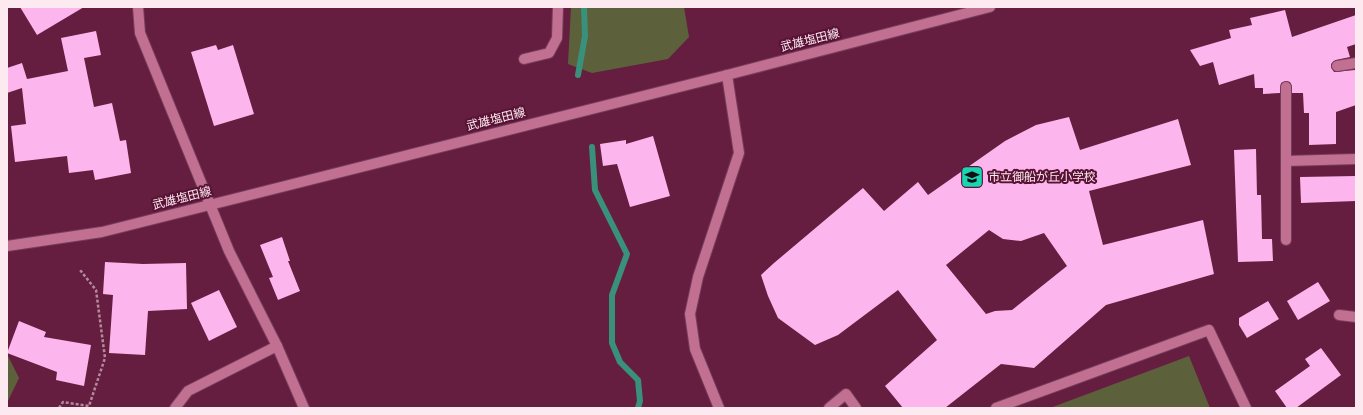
<svg xmlns="http://www.w3.org/2000/svg" width="1363" height="415" font-family="Ubuntu,'Noto Sans JP',sans-serif">
  <style>
    .green { fill: #5c613c }
    .lines { fill: none; stroke-linecap: round; stroke-linejoin: round }
    .stream { stroke: #39917c; stroke-width: 6 }
    .building { fill: #fdb5ed; fill-rule: evenodd }
    .service-casing { stroke: #763d5b; stroke-width: 12 }
    .minor-casing { stroke: #763d5b; stroke-width: 12 }
    .tertiary-casing { stroke: #763d5b; stroke-width: 12 }
    .secondary-casing { stroke: #763d5b; stroke-width: 12 }
    .path { stroke: #b58a9d; stroke-width: 2.5; stroke-dasharray: 3 2; stroke-linecap: butt }
    .service { stroke: #c17091; stroke-width: 10 }
    .minor { stroke: #c17091; stroke-width: 10 }
    .tertiary { stroke: #c17091; stroke-width: 10 }
    .secondary { stroke: #c17091; stroke-width: 10 }
    .labels { text-anchor: middle; stroke-width: 4; stroke-linejoin: round; paint-order: stroke }
    .street-label { font-size: 12px; fill: #fceaf0; stroke: #591235 }
    .poi-label { font-size: 12px; fill: #fceaf0; stroke: #591235; text-anchor: start }
  </style>
  <rect width="100%" height="100%" fill="#651e40"/>
  <g class="green">
    <polygon points="571,7 684,7 689,37 668,59 592,73 568,64"/>
    <polygon points="7,354 19,378 7,403"/>
    <polygon points="1189,356 1210,408 1050,408"/>
  </g>
  <g class="lines">
    <g class="stream">
      <polyline points="578,75 585,36 584,7"/>
      <polyline points="592,147 595,190 627,254 612,295 612,343 620,362 638,380 640,401 638,408"/>
    </g>
  </g>
  <g class="building">
    <polygon points="20,7 84,7 37,35"/>
    <polygon points="1285,10 1292,37 1356,15 1356,44 1347,47 1350,57 1336,60 1331,64 1331,67 1334,72 1355,70 1356,74 1356,105 1336,112 1336,144 1309,145 1309,113 1304,113 1303,93 1292,93 1292,87 1290,82 1286,81 1281,83 1280,93 1263,94 1263,88 1255,88 1254,74 1219,85 1213,62 1200,66 1190,50 1231,38 1229,30 1252,25 1250,18"/>
    <polygon points="96,31 101,55 84,58 94,107 112,103 120,141 126,140 131,173 95,180 93,170 69,173 67,156 15,162 11,126 26,124 22,88 7,93 7,68 22,63 27,79 68,71 61,38"/>
    <polygon points="216,45 218,50 233,45 254,114 214,126 191,52"/>
    <path d="M1069 117 1080 150 1178 119 1191 165 1089 191 1103 245 1203 220 1214 274 1106 305 1034 368 1001 364 945 408H903L885 386 937 340 898 290 838 335 815 345 778 318 768 296 761 275 774 263 863 188 884 211 918 182 928 195 1005 141 1036 125ZM989 230 1003 239 1021 241 1044 233 1067 266 1012 310 995 311 986 314 946 265Z"/>
    <polygon points="653,136 670,196 630,207 617,164 603,166 600,144 626,140 626,144"/>
    <polygon points="1256,149 1257,195 1261,195 1262,239 1272,239 1273,261 1238,262 1234,150"/>
    <polygon points="1356,176 1356,201 1301,203 1300,177"/>
    <polygon points="282,237 290,261 288,261 300,291 278,300 269,278 273,277 260,245"/>
    <polygon points="105,262 143,264 186,263 187,309 148,311 145,355 109,353 113,295 103,294"/>
    <polygon points="1318,282 1330,301 1298,320 1287,301"/>
    <polygon points="219,290 237,327 209,341 191,303"/>
    <polygon points="1268,301 1279,319 1247,338 1239,325 1239,318"/>
    <polygon points="19,321 46,332 44,337 91,345 84,386 56,380 57,372 7,353"/>
    <polygon points="1321,348 1341,375 1296,408 1287,408 1275,391 1310,366 1305,359"/>
  </g>
  <g class="lines">
    <g class="service-casing">
      <g id="service">
        <polyline points="524,59 549,53 557,38 558,7"/>
        <polyline points="719,408 695,349 690,314 698,277 739,153 727,75"/>
        <polyline points="829,408 846,394 856,408"/>
        <polyline points="996,408 1209,330 1246,408"/>
      </g>
    </g>
    <g class="minor-casing">
      <g id="minor">
        <polyline points="1337,66 1356,63"/>
        <polyline points="1286,161 1356,159"/>
        <polyline points="1286,240 1286,87"/>
        <polyline points="1339,315 1356,317"/>
        <polyline points="175,408 188,391 277,346"/>
      </g>
    </g>
    <g class="tertiary-casing">
      <polyline id="tertiary" points="138,7 140,33 229,251 277,346 304,408"/>
    </g>
    <g class="secondary-casing">
      <polyline id="secondary" points="7,246 102,232 727,75 990,7"/>
    </g>
    <polyline class="path" points="59,408 63,402 89,406 105,358 96,290 80,270"/>
    <use href="#service" class="service"/>
    <use href="#minor" class="minor"/>
    <use href="#tertiary" class="tertiary"/>
    <use href="#secondary" class="secondary"/>
  </g>
  <defs>
    <g id="school-square" transform="scale(1.15)"><rect x="-9" y="-9" width="18" height="18" rx="4" fill="#1ad5b2" stroke="#591235"/><path d="M0-5L7-2L0 1L-7-2ZM-4 1L0 2.5L4 1V4Q0 6-4 4Z" fill="#111"/></g>
  </defs>
  <g fill-rule="evenodd">
    <use href="#school-square" x="972" y="177"/>
  </g>
  <g class="labels">
    <g class="street-label">
      <text transform="translate(810 40) rotate(-14)" y="4">武雄塩田線</text>
      <text transform="translate(496 119) rotate(-14)" y="4">武雄塩田線</text>
      <text transform="translate(182 198) rotate(-14)" y="4">武雄塩田線</text>
    </g>
    <g class="poi-label">
      <text x="988" y="181">市立御船が丘小学校</text>
    </g>
  </g>
  <rect width="1363" height="415" fill="none" stroke="#fceaf0" stroke-width="16"/>
</svg>
